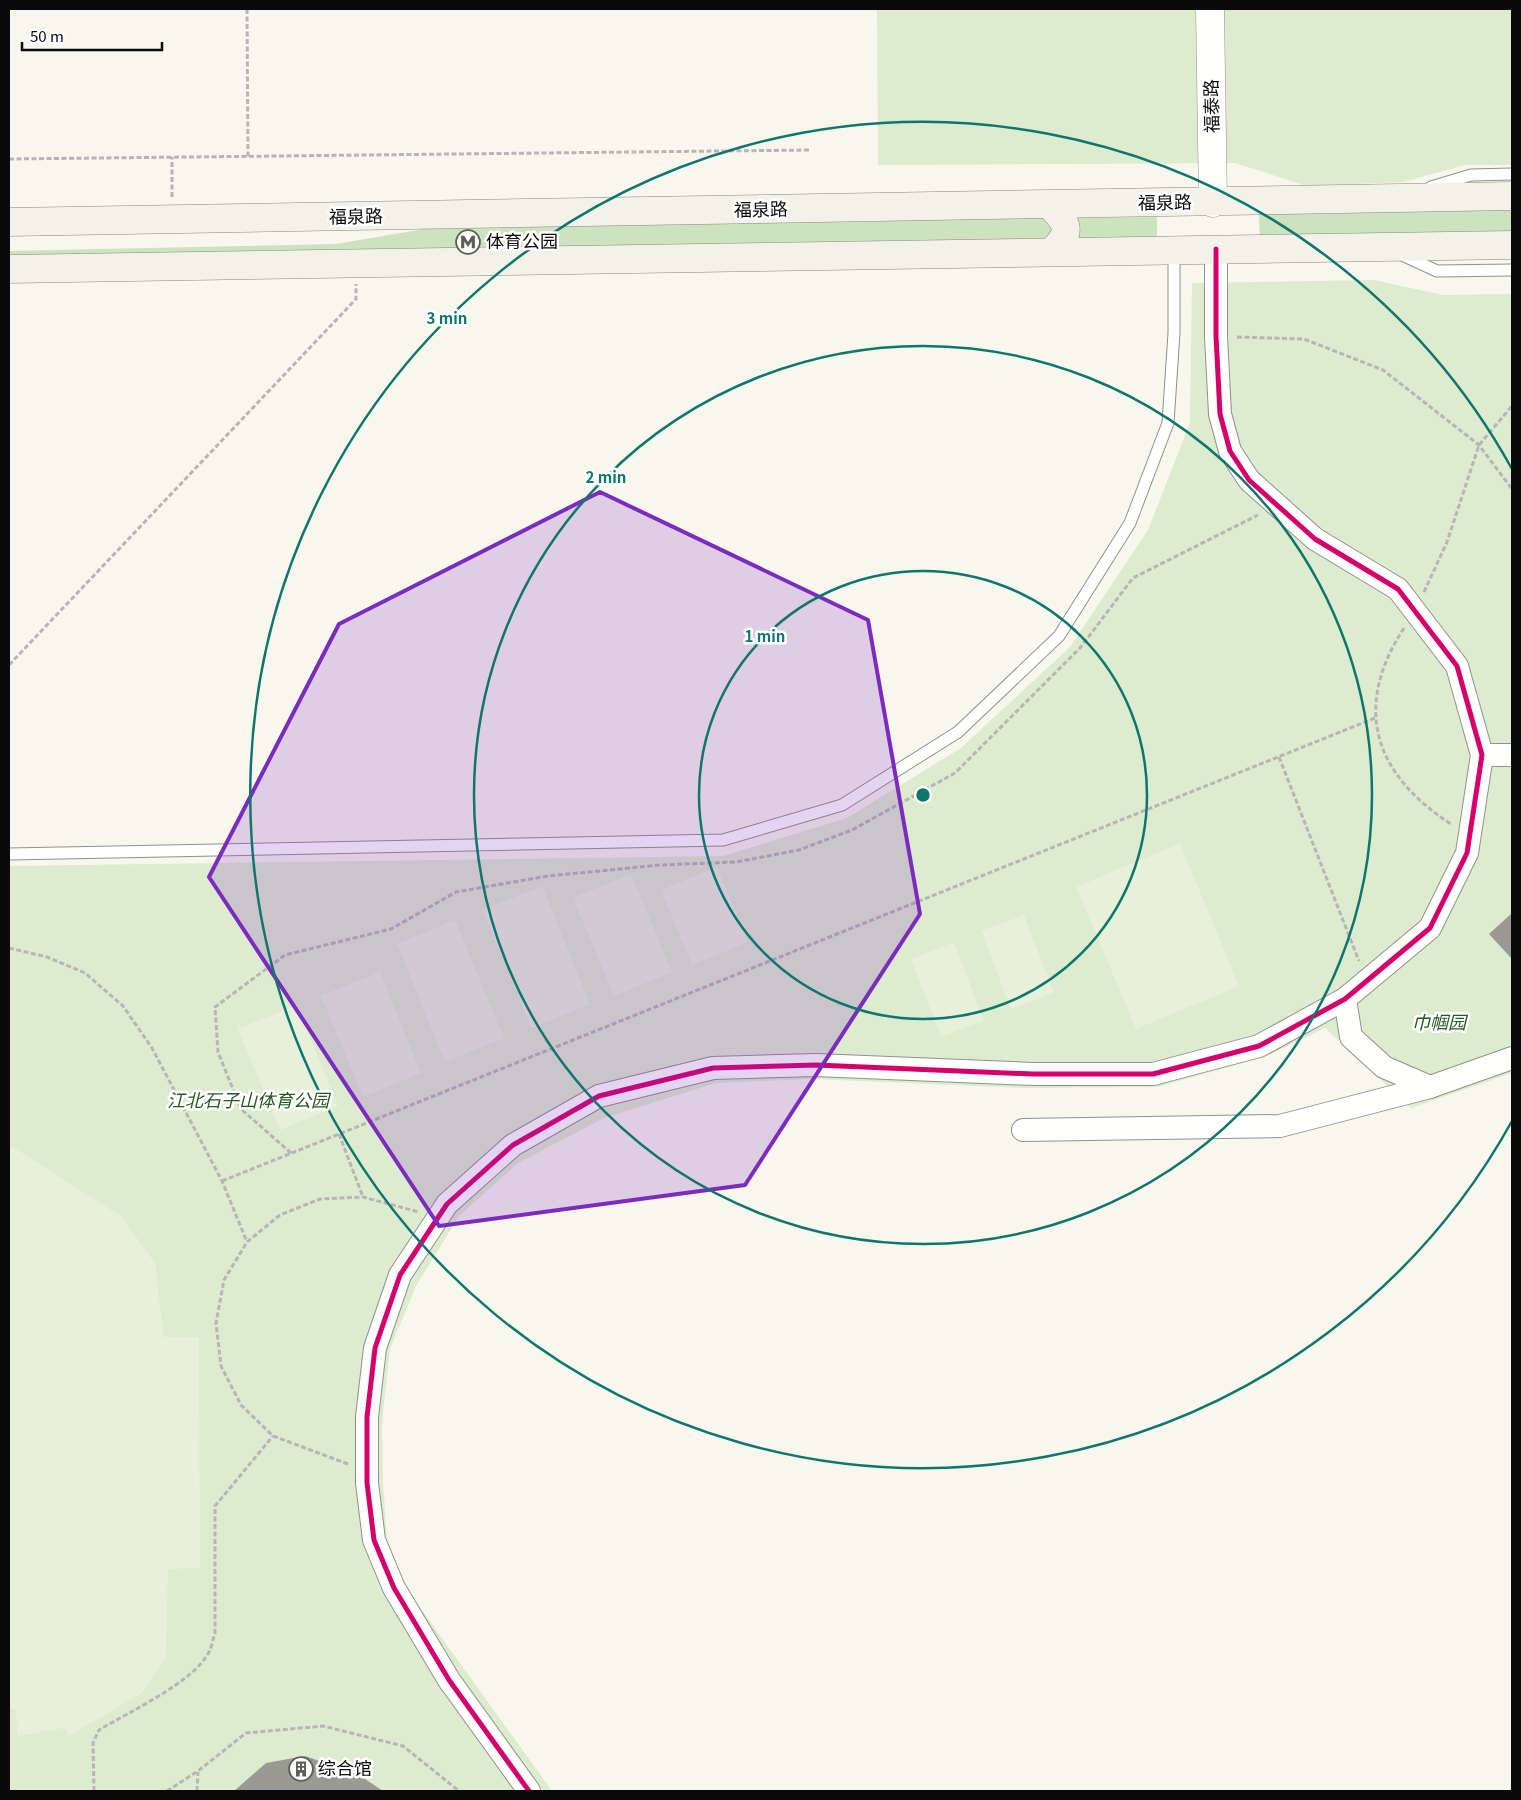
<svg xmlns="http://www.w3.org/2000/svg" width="1521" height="1800" font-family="Georgia,'Noto Sans SC',serif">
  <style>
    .green { fill: #ddebcf }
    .forest { fill: #cde2bf }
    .pitch { fill: #e7f0d9 }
    .building { fill: #9a9993 }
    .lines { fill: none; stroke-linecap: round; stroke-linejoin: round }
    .service-casing { stroke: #91918c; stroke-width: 13 }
    .minor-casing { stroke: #91918c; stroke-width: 24 }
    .tertiary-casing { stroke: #91918c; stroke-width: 29 }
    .secondary-casing { stroke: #888783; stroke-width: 29 }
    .path { stroke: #b7b6b5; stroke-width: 3; stroke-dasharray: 5 2.5; stroke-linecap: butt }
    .service { stroke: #fefefc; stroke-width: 11 }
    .minor { stroke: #fefefc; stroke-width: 22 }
    .tertiary { stroke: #fefefc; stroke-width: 28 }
    .secondary { stroke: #f2f2e8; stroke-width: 28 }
    .cycleway-casing { stroke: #fff; stroke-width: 8 }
    .cycleway { stroke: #d6006c; stroke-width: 5 }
    .marked { fill: #7b2cbf; fill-opacity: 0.2; stroke: #7b2cbf; stroke-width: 4; stroke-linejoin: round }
    .ring { fill: none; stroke: #0f766e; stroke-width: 2.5 }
    .labels { text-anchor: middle; stroke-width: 5; stroke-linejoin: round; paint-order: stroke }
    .street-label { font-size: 18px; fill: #0a0a0a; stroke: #fff }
    .poi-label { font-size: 18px; fill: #0a0a0a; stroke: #fff; text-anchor: start }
    .park-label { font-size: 18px; font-style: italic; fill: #265823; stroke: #fff }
    .centre { fill: #0f766e; stroke: #fff; stroke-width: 2.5 }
    .ring-label { font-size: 15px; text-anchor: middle; font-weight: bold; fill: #0f766e; stroke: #fff; stroke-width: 5; stroke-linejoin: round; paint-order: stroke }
  </style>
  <rect width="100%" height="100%" fill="#f8f7ed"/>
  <g class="green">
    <polygon points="877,9 1512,9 1512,165 1465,165 1403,182 1307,186 1235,163 878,165"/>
    <polygon points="1374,280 1443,295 1512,294 1512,1073 1411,1108 1325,1028 1265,1057 1157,1087 1026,1088 813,1079 716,1083 604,1118 518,1163 459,1216 416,1286 390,1349 382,1422 383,1484 387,1539 403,1584 552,1791 9,1791 9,866 723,856 847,818 961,748 1070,647 1148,530 1190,423 1192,283"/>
  </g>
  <g class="forest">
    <polygon points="1512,209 1512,237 1260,243 1259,214"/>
    <polygon points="1050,217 1058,232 1049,246 9,263 9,251 336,244 424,229"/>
    <polygon points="1157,217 1157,244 1072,245 1071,218"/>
  </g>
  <g class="pitch">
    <polygon points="1180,843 1239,986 1136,1029 1076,887"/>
    <polygon points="717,867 748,942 692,965 661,890"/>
    <polygon points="631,874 672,972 614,996 573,898"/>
    <polygon points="542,886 590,1004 531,1028 483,910"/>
    <polygon points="1024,915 1054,993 1011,1009 981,931"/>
    <polygon points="455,920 504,1038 445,1062 397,944"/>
    <polygon points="954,942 984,1021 941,1037 911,959"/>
    <polygon points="380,972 421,1073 363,1097 321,996"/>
    <polygon points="297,1005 338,1106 280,1130 238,1029"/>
    <polygon points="13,1147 121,1216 155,1263 164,1337 199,1337 200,1568 168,1569 166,1657 142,1693 69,1736 64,1728 17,1736 16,1710 9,1709 9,1148"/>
  </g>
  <g class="building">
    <polygon points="1512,913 1512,959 1489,934"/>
    <polygon points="305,1756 359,1775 383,1791 234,1791 266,1763"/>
  </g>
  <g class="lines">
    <g class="service-casing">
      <g id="service">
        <polyline points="1431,187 1471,175 1512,174"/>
        <polyline points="1402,255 1437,271 1512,270"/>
        <polyline points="9,854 723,840 842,805 958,732 1059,636 1130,523 1168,423 1174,333 1174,250"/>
      </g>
    </g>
    <g class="minor-casing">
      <g id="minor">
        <polyline points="1482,755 1512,755"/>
        <polyline points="1345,999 1351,1037 1384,1067 1430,1087"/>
        <polyline points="1023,1130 1280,1126 1430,1087 1512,1058"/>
        <polyline points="529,1791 449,1680 394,1588 374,1540 367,1483 367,1417 375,1348 400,1275 447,1204 513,1145 599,1096 713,1068 816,1065 1033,1074 1153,1074 1259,1046 1345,999 1430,928 1467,853 1482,755 1457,666 1398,589 1315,539 1249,480 1230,451 1220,414 1216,336 1216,249"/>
      </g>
    </g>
    <g class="tertiary-casing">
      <polyline id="tertiary" points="1210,9 1213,203"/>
    </g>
    <g class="secondary-casing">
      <g id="secondary">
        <path d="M1050 205C1068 224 1073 232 1052 251"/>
        <polyline points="9,222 1512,196"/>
        <polyline points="9,269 1512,245"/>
      </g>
    </g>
    <g class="path">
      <polyline points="247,9 248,157"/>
      <polyline points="9,159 811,150"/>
      <polyline points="172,197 172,157"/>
      <polyline points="1237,337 1304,339 1383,370 1479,445 1512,489"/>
      <polyline points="1424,592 1447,542 1479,445 1512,406"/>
      <path d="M1404 628C1352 708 1374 774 1451 824"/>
      <polyline points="9,665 356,299 356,284"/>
      <polyline points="1279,757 1359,961"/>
      <polyline points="9,948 47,957 85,973 123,1006 152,1048 222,1181 247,1242"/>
      <polyline points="339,1134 363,1197"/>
      <polyline points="291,1153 241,1109 218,1052 215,1007 285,955 391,929 456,892 548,876 661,865 736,862 799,850 852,830 955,773 1080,648 1133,578 1258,515"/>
      <polyline points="222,1181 1375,718"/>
      <polyline points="348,1464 273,1436 241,1405 221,1366 216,1323 224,1280 247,1242 280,1215 320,1199 363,1197 419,1212"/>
      <path d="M94 1791 93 1743 99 1730C129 1712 194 1682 209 1652 212 1646 213 1639 215 1633V1506L273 1436"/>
      <polyline points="167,1791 198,1771 246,1733 323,1726 403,1746 459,1791"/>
      <polyline points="197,1791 198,1772"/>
    </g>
    <use href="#service" class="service"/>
    <use href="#minor" class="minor"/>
    <use href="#tertiary" class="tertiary"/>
    <use href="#secondary" class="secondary"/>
    <g class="cycleway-casing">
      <polyline id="cycleway" points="529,1791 449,1680 394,1588 374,1540 367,1483 367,1417 375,1348 400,1275 447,1204 513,1145 599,1096 713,1068 816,1065 1033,1074 1153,1074 1259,1046 1345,999 1430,928 1467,853 1482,755 1457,666 1398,589 1315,539 1249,480 1230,451 1220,414 1216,336 1216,249"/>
    </g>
    <use href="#cycleway" class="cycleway"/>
  </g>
  <path class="marked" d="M600 492 868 620 920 914 745 1185 439 1226 209 877 339 624Z"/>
  <g class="ring">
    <circle cx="923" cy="795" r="224"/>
    <circle cx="923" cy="795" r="449"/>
    <path d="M1512 1121A673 673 0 1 1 1512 469"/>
  </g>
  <defs>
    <g id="metro-ring" transform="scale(1.25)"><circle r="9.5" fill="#fff" stroke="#5d5d59" stroke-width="1.5"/><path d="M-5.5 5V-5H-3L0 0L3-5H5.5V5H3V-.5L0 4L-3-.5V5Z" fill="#5d5d59"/></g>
    <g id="building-ring" transform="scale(1.25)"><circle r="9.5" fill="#fff" stroke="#5d5d59" stroke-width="1.5"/><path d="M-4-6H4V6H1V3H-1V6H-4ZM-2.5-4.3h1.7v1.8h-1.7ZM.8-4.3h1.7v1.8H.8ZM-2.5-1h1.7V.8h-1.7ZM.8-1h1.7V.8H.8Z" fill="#5d5d59"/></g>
  </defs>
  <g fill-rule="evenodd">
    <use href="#metro-ring" x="468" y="242"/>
    <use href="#building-ring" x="301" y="1769"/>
  </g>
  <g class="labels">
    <g class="street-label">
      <text transform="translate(1212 106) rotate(-91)" y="6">福泰路</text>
      <text transform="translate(1165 203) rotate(-1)" y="6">福泉路</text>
      <text transform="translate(761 210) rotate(-1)" y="6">福泉路</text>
      <text transform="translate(356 217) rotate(-1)" y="6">福泉路</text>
    </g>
    <g class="poi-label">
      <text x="486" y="248">体育公园</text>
      <text x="318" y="1775">综合馆</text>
    </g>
    <g class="park-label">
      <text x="1439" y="1029">巾帼园</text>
      <text x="248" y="1107">江北石子山体育公园</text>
    </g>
  </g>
  <circle cx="923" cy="795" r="8" class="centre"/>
  <g class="ring-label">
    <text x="447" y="324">3 min</text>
    <text x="606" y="483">2 min</text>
    <text x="765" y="642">1 min</text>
  </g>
  <rect width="1521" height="1800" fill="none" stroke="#0a0a0a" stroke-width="20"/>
  <path d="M22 42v8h140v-8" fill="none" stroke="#0a0a0a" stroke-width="2.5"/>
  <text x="30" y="42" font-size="15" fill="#0a0a0a" stroke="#ffffff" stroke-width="4" paint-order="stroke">50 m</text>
</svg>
